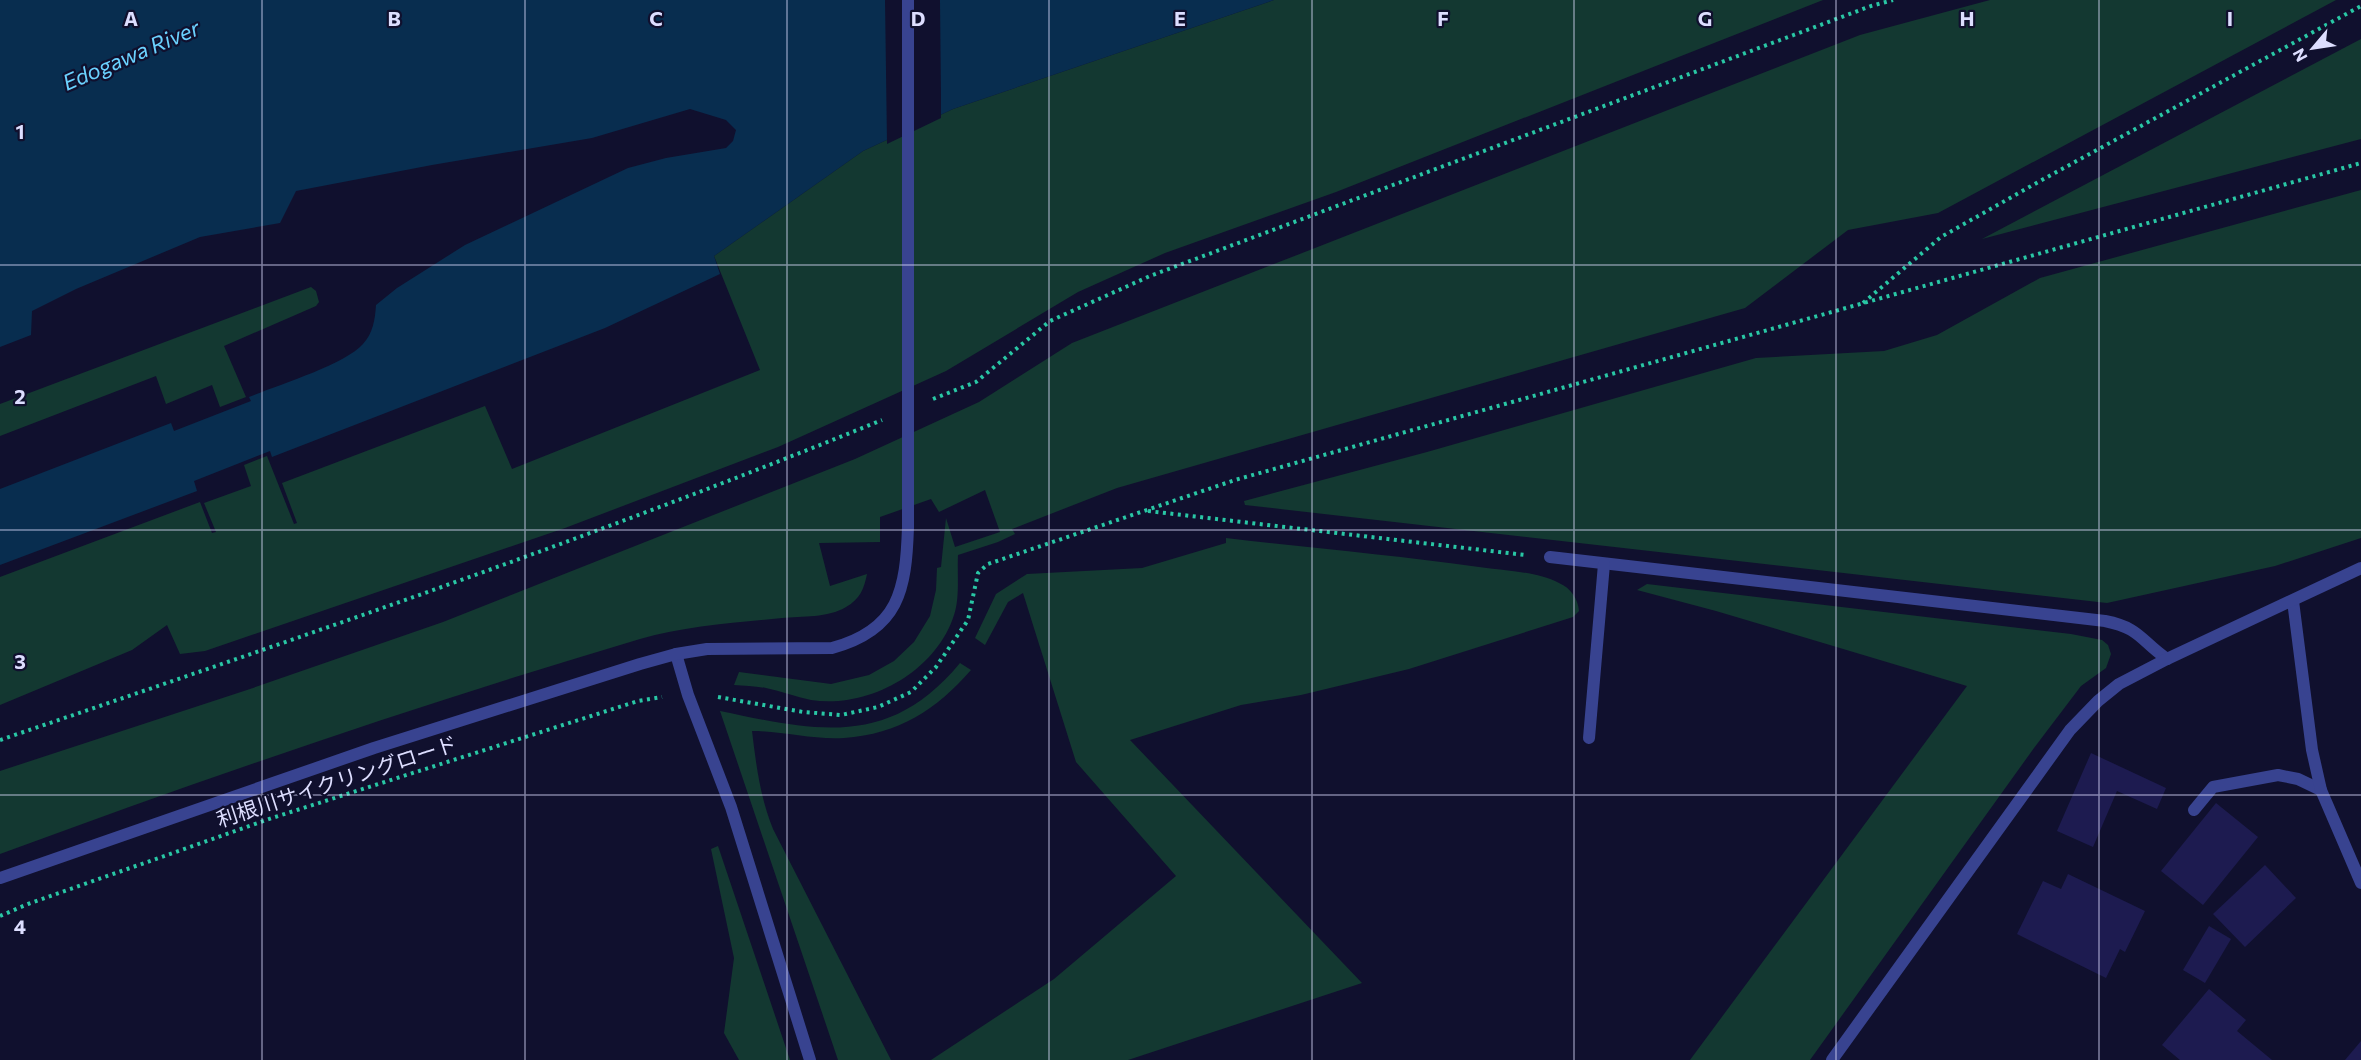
<svg xmlns="http://www.w3.org/2000/svg" width="2361" height="1060" font-family="Commissioner,'Noto Sans JP',sans-serif">
  <style>
    .green { fill: #133831 }
    .water { fill: #082d4f }
    .pier { fill: #10102e }
    .building { fill: #1d1b50 }
    .lines { fill: none; stroke-linecap: round; stroke-linejoin: round }
    .path { stroke: #29c7a5; stroke-width: 4; stroke-dasharray: 3 4.5; stroke-linecap: butt }
    .lane { stroke: #384390; stroke-width: 12 }
    .street { stroke: #384390; stroke-width: 12 }
    .lane-bridge { stroke: #384390; stroke-width: 12 }
    .grid { fill: none; stroke: #dddeff; stroke-width: 1.5; stroke-opacity: 0.55 }
    .labels { text-anchor: middle; stroke-width: 4.5; stroke-linejoin: round; paint-order: stroke }
    .street-label { font-size: 21px; fill: #dddeff; stroke: #10102e }
    .water-label { font-size: 22px; font-style: italic; fill: #6bd2ff; stroke: #10102e }
    .grid-label { font-size: 20px; text-anchor: middle; font-weight: bold; fill: #dddeff; stroke: #10102e; stroke-width: 4.5; stroke-linejoin: round; paint-order: stroke }
  </style>
  <rect width="100%" height="100%" fill="#10102e"/>
  <g class="green">
    <polygon points="1274,0 1823,0 1336,192 1165,253 1078,292 946,371 778,447 565,528 205,651 180,654 167,625 132,650 0,705 0,577 200,502 212,533 216,532 204,503 251,486 244,465 267,456 294,524 297,523 282,483 485,406 512,469 760,370 714,256 863,151 953,109"/>
    <path d="M1990 0H2336L1938 213 1848 230 1745 308 1117 488 1012 529 1015 534 998 542 958 555C957 574 960 597 954 615 936 672 868 709 811 700 796 697 781 691 766 688 755 686 745 686 734 685L739 672 831 684 869 675 894 661 914 642 930 616 936 590 937 568 941 567 946 518 955 547 1000 532 985 490 939 512 931 499 880 517V542L819 543 830 586 867 574C864 589 860 599 846 607 828 618 802 616 782 618 735 623 685 626 640 639 424 703 211 776 0 854V771L247 690 443 622 855 459 979 402 1072 343 1860 35Z"/>
    <polygon points="2361,39 2361,139 1982,239"/>
    <polygon points="2361,190 2361,538 2275,566 2107,603 1245,505 1244,501 1427,452 1756,358 1884,351 1937,335 2040,278"/>
    <polygon points="311,287 316,291 319,302 316,306 224,346 246,397 220,407 212,385 166,404 156,376 0,436 0,404"/>
    <path d="M1226 538C1310 548 1395 555 1479 567 1505 571 1536 571 1559 583 1571 588 1578 599 1579 611L1573 617 1409 669 1301 695 1241 705 1130 740 1362 983 1128 1060H931L1054 979 1176 876 1076 762 1023 593 1008 602 985 645 975 638 996 594 1027 574 1142 568 1226 543Z"/>
    <polygon points="1647,584 2071,634 2102,640 2108,645 2111,654 2106,668 2081,686 2034,748 1810,1060 1690,1060 1967,686 1716,611 1637,590"/>
    <path d="M960 663 971 670C936 710 899 734 844 738 814 740 782 731 752 731 756 764 760 797 773 829L891 1060H838L720 711C816 731 889 749 960 663Z"/>
    <polygon points="718,846 790,1060 739,1060 724,1033 734,958 711,849"/>
  </g>
  <path class="water" d="M0 0H1274L953 109 863 151 714 256 720 274 605 328 272 457 270 451 194 481 197 491 0 565V489L171 423 174 431 251 401 249 397C278 385 344 365 363 344 373 333 375 320 376 305L397 288 465 245 628 168 666 158 726 148 733 141 736 130 726 120 690 109 592 138 432 165 296 191 280 223 200 237 76 289 32 311 31 335 0 347Z"/>
  <polygon class="pier" points="885,0 940,0 941,97 941,118 887,144"/>
  <g class="building">
    <polygon points="2091,753 2166,788 2157,809 2117,791 2093,847 2057,831"/>
    <polygon points="2216,803 2258,837 2203,905 2161,871"/>
    <polygon points="2265,865 2296,898 2245,947 2213,914"/>
    <polygon points="2068,874 2145,911 2125,952 2120,949 2106,978 2017,934 2043,881 2061,889"/>
    <polygon points="2209,926 2231,939 2205,983 2183,970"/>
    <polygon points="2209,989 2246,1020 2237,1031 2272,1060 2180,1060 2162,1045"/>
    <polygon points="2361,1041 2361,1060 2345,1060"/>
  </g>
  <g class="lines">
    <g class="path">
      <polyline points="1863,303 1941,237 2040,181 2361,6"/>
      <polyline points="933,399 976,382 1050,321 1150,276 1871,6 1893,0"/>
      <polyline points="1148,511 1525,555"/>
      <polyline points="718,697 803,712 841,715 878,707 911,692 936,667 968,620 978,573 988,564 1235,480 2361,163"/>
      <path d="M0 740C296 639 592 538 882 420"/>
      <polyline points="0,916 28,904 272,818 638,701 662,697"/>
    </g>
    <g class="lane">
      <path d="M1550 557 2105 621C2140 628 2140 640 2167 659"/>
      <polyline points="676,654 688,695 731,807 810,1060"/>
      <polyline points="1589,738 1604,564"/>
      <polyline points="2194,810 2213,787 2278,775 2298,779 2321,790"/>
      <path d="M0 878 374 748 640 664 676 654 707 649 832 648C899 630 906 590 908 527"/>
    </g>
    <g class="street">
      <polyline points="2293,601 2312,750 2321,790 2361,883"/>
      <polyline points="1832,1060 2070,730 2098,701 2119,684 2167,659 2361,568"/>
    </g>
    <polyline class="lane-bridge" points="908,0 908,527"/>
  </g>
  <path class="grid" d="M262 0V1060M525 0V1060M787 0V1060M1049 0V1060M1312 0V1060M1574 0V1060M1836 0V1060M2099 0V1060M0 265H2361M0 530H2361M0 795H2361"/>
  <g class="labels">
    <g class="street-label">
      <text transform="translate(337 782) rotate(-18)" y="7">利根川サイクリングロード</text>
    </g>
    <g class="water-label">
      <text transform="translate(131 55) rotate(-23)" y="8">Edogawa River</text>
    </g>
  </g>
  <g class="grid-label">
    <text x="131" y="26">A</text>
    <text x="394" y="26">B</text>
    <text x="656" y="26">C</text>
    <text x="918" y="26">D</text>
    <text x="1180" y="26">E</text>
    <text x="1443" y="26">F</text>
    <text x="1705" y="26">G</text>
    <text x="1967" y="26">H</text>
    <text x="2230" y="26">I</text>
    <text x="20" y="139">1</text>
    <text x="20" y="404">2</text>
    <text x="20" y="669">3</text>
    <text x="20" y="934">4</text>
  </g>
  <g transform="translate(2313 48) rotate(241)" stroke="#10102e" stroke-width="4.5" paint-order="stroke">
  <path d="M0-4.5L10 22L0 15L-10 22Z" fill="#dddeff"/>
  <text y="-9" font-size="16" font-weight="bold" text-anchor="middle" fill="#dddeff">N</text>
  </g>
</svg>
